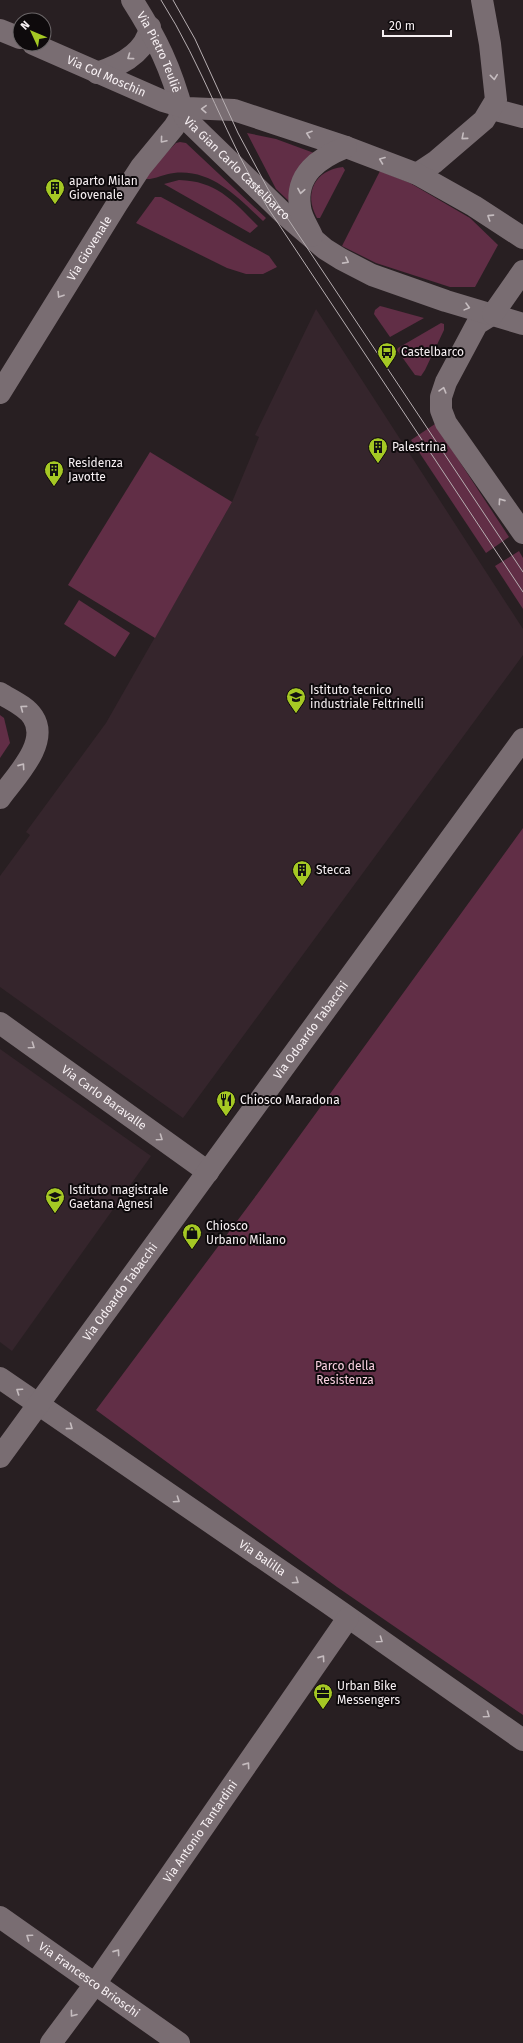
<svg xmlns="http://www.w3.org/2000/svg" width="523" height="2043" font-family="'Fira Sans',sans-serif">
  <style>
    .built { fill: #35252c }
    .green { fill: #612e46 }
    .lines { fill: none; stroke-linecap: round; stroke-linejoin: round }
    .street { stroke: #796d72; stroke-width: 22 }
    .secondary { stroke: #796d72; stroke-width: 22 }
    .tram { stroke: #b6aeb1; stroke-width: 1 }
    .oneway { stroke: #c5bcbf }
    .labels { text-anchor: middle; stroke-width: 4; stroke-linejoin: round; paint-order: stroke }
    .street-label { font-size: 12px; fill: #f7f0f3; stroke: #0e0a0c }
    .poi-label { font-size: 12px; fill: #f7f0f3; stroke: #0e0a0c; text-anchor: start }
    .park-label { font-size: 12px; fill: #f9d0e0; stroke: #0e0a0c }
  </style>
  <rect width="100%" height="100%" fill="#281f22"/>
  <g class="built">
    <polygon points="316,309 523,629 523,655 183,1118 0,987 0,876 30,835 26,832 106,723 232,502 259,437 255,435"/>
    <polygon points="0,1049 151,1156 12,1351 0,1342"/>
  </g>
  <g class="green">
    <path d="M247 133 276 139 314 153C293 171 291 177 292 204L276 189Z"/>
    <path d="M180 142 186 143 266 218 263 221C237 197 212 169 174 173 163 174 150 182 141 178L176 143Z"/>
    <path d="M343 167 345 170 320 218H317C303 193 315 170 343 167Z"/>
    <polygon points="380,171 410,183 470,218 498,245 475,287 450,287 376,263 342,246"/>
    <path d="M179 180C217 181 233 201 258 226L250 233 164 184Z"/>
    <polygon points="155,197 161,197 269,256 277,267 263,274 246,274 227,268 136,223"/>
    <polygon points="380,306 384,307 424,318 390,337 374,314 375,310"/>
    <polygon points="441,323 444,324 444,330 425,370 421,376 415,375 397,350 398,348"/>
    <polygon points="435,424 509,537 486,553 411,440"/>
    <polygon points="150,452 232,502 155,638 68,585"/>
    <polygon points="519,551 523,558 523,609 495,566"/>
    <polygon points="79,600 130,633 115,657 64,624"/>
    <polygon points="0,715 4,718 10,743 0,758"/>
    <polygon points="523,828 523,1715 337,1587 96,1410 258,1193"/>
  </g>
  <g class="lines">
    <g class="street">
      <path d="M97 73C119 66 146 53 150 27"/>
      <polyline points="492,109 523,117"/>
      <polyline points="417,174 435,162 484,120 496,100 490,44 482,0"/>
      <polyline points="493,314 477,324 446,382 441,397 441,410 446,423 523,533"/>
      <path id="s1" d="M0 393 117 204 141 167 174 127 179 119 181 106"/>
      <path d="M0 693C11 700 26 706 33 717 50 743 15 777 0 798"/>
      <path id="s2" d="M0 1023 208 1172"/>
      <path id="s3" d="M0 1378 328 1603 523 1740"/>
      <path id="s4" d="M0 1457 523 739"/>
      <path id="s5" d="M0 1917 179 2043"/>
      <path id="s6" d="M51 2043 95 1984 348 1618"/>
    </g>
    <g class="secondary">
      <path id="s7" d="M132 0C157 39 171 68 183 113L187 120 284 214 325 249 341 259 372 275 446 301 523 324"/>
      <polyline points="0,30 20,38"/>
      <path id="s8" d="M33 44 163 101 187 108 234 110 346 147 417 174 474 206 523 238"/>
      <path d="M312 236C308 227 301 217 300 207 295 174 319 158 346 147"/>
      <polyline points="493,314 523,271"/>
    </g>
    <g class="tram">
      <path d="M161 0C203 66 227 141 268 208L523 592"/>
      <polyline points="173,0 195,39 238,133 268,189 523,572"/>
    </g>
  </g>
  <defs><path id="oneway-chevron" d="M-2-3.5L2.5 0L-2 3.5" fill="none" stroke-width="1.6" stroke-linecap="round" stroke-linejoin="round"/></defs>
  <g class="oneway">
    <use href="#oneway-chevron" transform="translate(130 57) rotate(144)"/>
    <use href="#oneway-chevron" transform="translate(494 77) rotate(84)"/>
    <use href="#oneway-chevron" transform="translate(204 109) rotate(-178)"/>
    <use href="#oneway-chevron" transform="translate(309 134) rotate(-161)"/>
    <use href="#oneway-chevron" transform="translate(464 137) rotate(139)"/>
    <use href="#oneway-chevron" transform="translate(163 140) rotate(130)"/>
    <use href="#oneway-chevron" transform="translate(382 160) rotate(-159)"/>
    <use href="#oneway-chevron" transform="translate(301 191) rotate(100)"/>
    <use href="#oneway-chevron" transform="translate(490 217) rotate(-147)"/>
    <use href="#oneway-chevron" transform="translate(346 261) rotate(28)"/>
    <use href="#oneway-chevron" transform="translate(60 295) rotate(122)"/>
    <use href="#oneway-chevron" transform="translate(467 307) rotate(15)"/>
    <use href="#oneway-chevron" transform="translate(443 390) rotate(-74)"/>
    <use href="#oneway-chevron" transform="translate(501 501) rotate(-125)"/>
    <use href="#oneway-chevron" transform="translate(23 708) rotate(-143)"/>
    <use href="#oneway-chevron" transform="translate(22 766) rotate(-55)"/>
    <use href="#oneway-chevron" transform="translate(32 1046) rotate(35)"/>
    <use href="#oneway-chevron" transform="translate(160 1138) rotate(35)"/>
    <use href="#oneway-chevron" transform="translate(19 1391) rotate(-146)"/>
    <use href="#oneway-chevron" transform="translate(70 1427) rotate(36)"/>
    <use href="#oneway-chevron" transform="translate(177 1500) rotate(34)"/>
    <use href="#oneway-chevron" transform="translate(296 1581) rotate(34)"/>
    <use href="#oneway-chevron" transform="translate(380 1640) rotate(35)"/>
    <use href="#oneway-chevron" transform="translate(322 1658) rotate(-55)"/>
    <use href="#oneway-chevron" transform="translate(487 1715) rotate(35)"/>
    <use href="#oneway-chevron" transform="translate(247 1765) rotate(-55)"/>
    <use href="#oneway-chevron" transform="translate(29 1937) rotate(-145)"/>
    <use href="#oneway-chevron" transform="translate(117 1952) rotate(-55)"/>
    <use href="#oneway-chevron" transform="translate(73 2014) rotate(127)"/>
  </g>
  <defs>
    <g id="building-pin" transform="scale(1)"><path d="M0 17L-7.5 6A9.5 9.5 0 1 1 7.5 6Z" fill="#a5c824" stroke="#0e0a0c"/><path d="M-4-6H4V6H1V3H-1V6H-4ZM-2.5-4.3h1.7v1.8h-1.7ZM.8-4.3h1.7v1.8H.8ZM-2.5-1h1.7V.8h-1.7ZM.8-1h1.7V.8H.8Z" fill="#111"/></g>
    <g id="bus-pin" transform="scale(1)"><path d="M0 17L-7.5 6A9.5 9.5 0 1 1 7.5 6Z" fill="#a5c824" stroke="#0e0a0c"/><path d="M-5-6H5V4H4V6H2V4H-2V6H-4V4H-5ZM-3.5-4V0h7V-4ZM-3.5 1.2v1.5H-2V1.2ZM2 1.2v1.5H3.5V1.2Z" fill="#111"/></g>
    <g id="school-pin" transform="scale(1)"><path d="M0 17L-7.5 6A9.5 9.5 0 1 1 7.5 6Z" fill="#a5c824" stroke="#0e0a0c"/><path d="M0-5L7-2L0 1L-7-2ZM-4 1L0 2.5L4 1V4Q0 6-4 4Z" fill="#111"/></g>
    <g id="restaurant-pin" transform="scale(1)"><path d="M0 17L-7.5 6A9.5 9.5 0 1 1 7.5 6Z" fill="#a5c824" stroke="#0e0a0c"/><path d="M-5-6h1v4h1v-4h1v4h1v-4h1v5L-1.5 .5V6h-2V.5L-5-1ZM5-6V6H3V1.5H1.5Q1.5-4 5-6Z" fill="#111"/></g>
    <g id="shop-pin" transform="scale(1)"><path d="M0 17L-7.5 6A9.5 9.5 0 1 1 7.5 6Z" fill="#a5c824" stroke="#0e0a0c"/><path d="M-5-2.5h2.3a2.7 3.5 0 0 1 5.4 0H5L5.5 6h-11ZM-1.5-2.5h3a1.5 2.3 0 0 0-3 0Z" fill="#111"/></g>
    <g id="office-pin" transform="scale(1)"><path d="M0 17L-7.5 6A9.5 9.5 0 1 1 7.5 6Z" fill="#a5c824" stroke="#0e0a0c"/><path d="M-6-3h4V-5.5h4V-3h4V5H-6ZM-1-4.5V-3h2v-1.5ZM-6 0V1H6V0Z" fill="#111"/></g>
  </defs>
  <g fill-rule="evenodd">
    <use href="#building-pin" x="55" y="188"/>
    <use href="#bus-pin" x="387" y="352"/>
    <use href="#building-pin" x="378" y="447"/>
    <use href="#building-pin" x="54" y="470"/>
    <use href="#school-pin" x="296" y="697"/>
    <use href="#building-pin" x="302" y="870"/>
    <use href="#restaurant-pin" x="226" y="1100"/>
    <use href="#school-pin" x="55" y="1197"/>
    <use href="#shop-pin" x="192" y="1233"/>
    <use href="#office-pin" x="323" y="1693"/>
  </g>
  <g class="labels">
    <g class="street-label">
      <text dy="4" stroke="none"><textPath href="#s7" startOffset="59">Via Pietro Teuliè</textPath></text>
      <text dy="4" stroke="none"><textPath href="#s8" startOffset="80">Via Col Moschin</textPath></text>
      <text dy="4" stroke="none"><textPath href="#s7" startOffset="202">Via Gian Carlo Castelbarco</textPath></text>
      <text dy="4" stroke="none"><textPath href="#s1" startOffset="170">Via Giovenale</textPath></text>
      <text dy="4" stroke="none"><textPath href="#s4" startOffset="528">Via Odoardo Tabacchi</textPath></text>
      <text dy="4" stroke="none"><textPath href="#s2" startOffset="128">Via Carlo Baravalle</textPath></text>
      <text dy="4" stroke="none"><textPath href="#s4" startOffset="204">Via Odoardo Tabacchi</textPath></text>
      <text dy="4" stroke="none"><textPath href="#s3" startOffset="318">Via Balilla</textPath></text>
      <text dy="4" stroke="none"><textPath href="#s6" startOffset="259">Via Antonio Tantardini</textPath></text>
      <text dy="4" stroke="none"><textPath href="#s5" startOffset="109">Via Francesco Brioschi</textPath></text>
    </g>
    <g class="poi-label">
      <text x="69" y="185">aparto Milan<tspan x="69" dy="14">Giovenale</tspan></text>
      <text x="401" y="356">Castelbarco</text>
      <text x="392" y="451">Palestrina</text>
      <text x="68" y="467">Residenza<tspan x="68" dy="14">Javotte</tspan></text>
      <text x="310" y="694">Istituto tecnico<tspan x="310" dy="14">industriale Feltrinelli</tspan></text>
      <text x="316" y="874">Stecca</text>
      <text x="240" y="1104">Chiosco Maradona</text>
      <text x="69" y="1194">Istituto magistrale<tspan x="69" dy="14">Gaetana Agnesi</tspan></text>
      <text x="206" y="1230">Chiosco<tspan x="206" dy="14">Urbano Milano</tspan></text>
      <text x="337" y="1690">Urban Bike<tspan x="337" dy="14">Messengers</tspan></text>
    </g>
    <g class="park-label">
      <text x="345" y="1370">Parco della<tspan x="345" dy="14">Resistenza</tspan></text>
    </g>
  </g>
  <g transform="translate(32 32) rotate(314)"><circle r="19" fill="#0e0a0c" stroke="#6b6668"/>
  <path d="M0-3L7 15L0 10L-7 15Z" fill="#a5c824"/>
  <text y="-6" font-size="11" font-weight="bold" text-anchor="middle" fill="#f7f0f3">N</text>
  </g>
  <path d="M383 30v6h68v-6" fill="none" stroke="#f7f0f3" stroke-width="2"/>
  <text x="389" y="30" font-size="12" fill="#f7f0f3" stroke="#0e0a0c" stroke-width="3" paint-order="stroke">20 m</text>
</svg>
